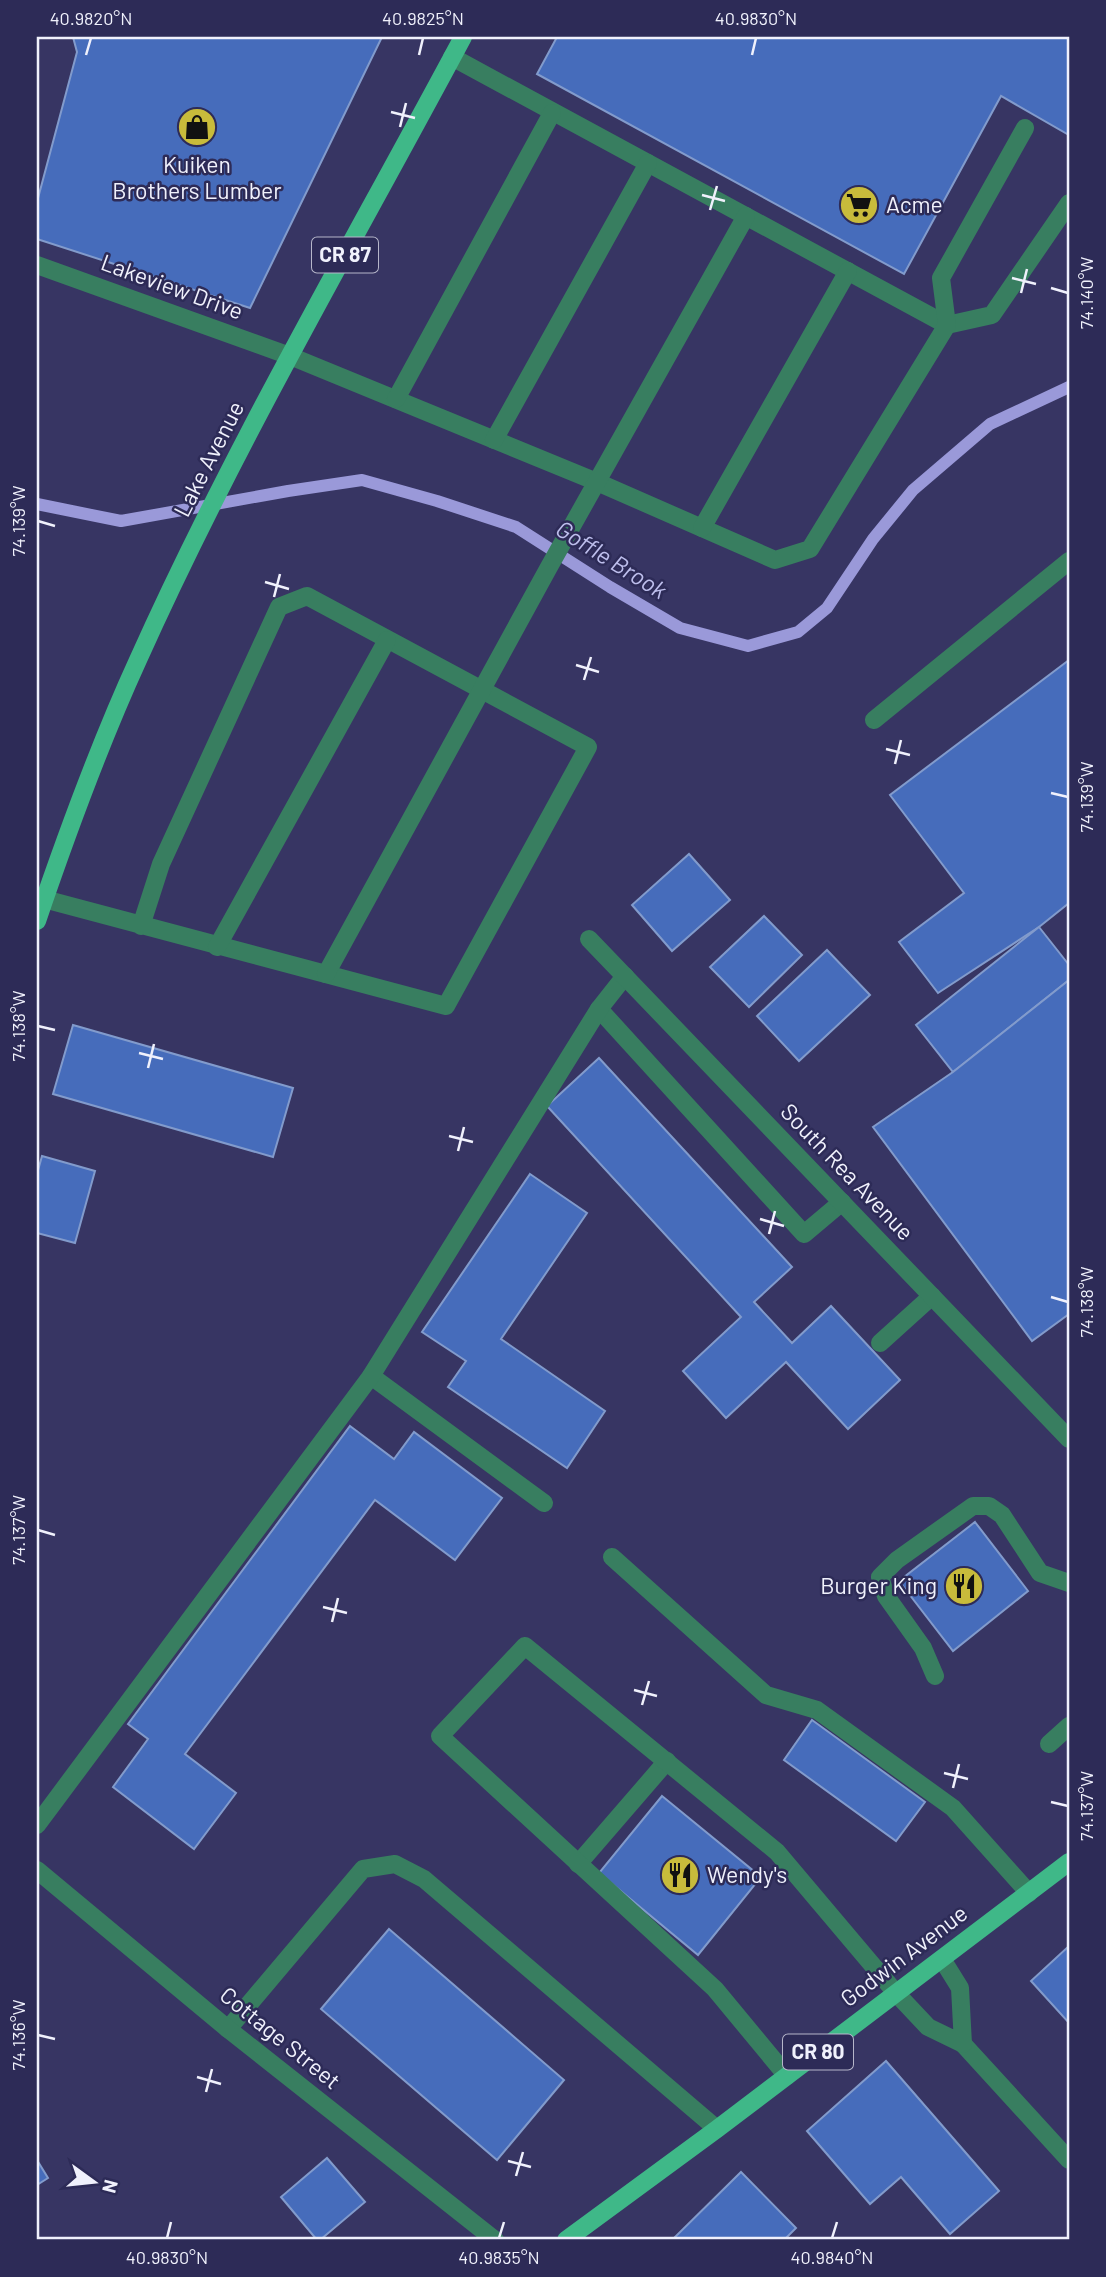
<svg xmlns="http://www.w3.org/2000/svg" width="1106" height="2277" font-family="Barlow,sans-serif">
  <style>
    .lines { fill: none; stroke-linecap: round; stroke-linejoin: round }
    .stream { stroke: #9a99d9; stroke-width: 12 }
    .building { fill: #466cbb; stroke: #829bcc; stroke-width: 2 }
    .service { stroke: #387e60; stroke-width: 18 }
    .minor { stroke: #387e60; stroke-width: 18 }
    .primary { stroke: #3fb888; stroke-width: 18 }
    .ticks { fill: none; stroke: #f0f1fc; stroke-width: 2.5 }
    .labels { text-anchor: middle; stroke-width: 5; stroke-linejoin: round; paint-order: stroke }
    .shield { fill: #2d2b57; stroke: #b6b6ca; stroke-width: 2 }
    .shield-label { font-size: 21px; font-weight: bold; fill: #f0f1fc }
    .poi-label { font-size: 23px; fill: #f0f1fc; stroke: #2d2b57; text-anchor: start }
    .street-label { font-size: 23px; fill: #f0f1fc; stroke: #2d2b57 }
    .water-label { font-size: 24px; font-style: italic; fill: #bdbeec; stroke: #2d2b57 }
    .neatline { fill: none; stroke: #f0f1fc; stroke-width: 2.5 }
    .ticks-label { font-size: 18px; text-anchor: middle; fill: #f0f1fc }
  </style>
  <rect width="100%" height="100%" fill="#373563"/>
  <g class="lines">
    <polyline class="stream" points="37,504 121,521 288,491 362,480 437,501 516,527 610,587 680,628 748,646 798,632 827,608 873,539 913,490 990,424 1069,387"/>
  </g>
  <g class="building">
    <polygon points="73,37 382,37 250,308 37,239 37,202 77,52"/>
    <polygon points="557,37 1069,37 1069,135 1001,96 904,274 537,74"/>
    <polygon points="1069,660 1069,903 1039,927 938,993 899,942 964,893 890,795"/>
    <polygon points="689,854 730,900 672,951 632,905"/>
    <polygon points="764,916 802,955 749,1007 710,967"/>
    <polygon points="1039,927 1069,965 1069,980 953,1072 916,1025"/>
    <polygon points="827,950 870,995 799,1061 757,1016"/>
    <polygon points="1069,980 1069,1314 1032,1341 873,1127 953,1072"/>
    <polygon points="73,1025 293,1088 273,1157 53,1094"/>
    <polygon points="599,1058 792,1267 754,1302 792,1343 831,1306 900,1380 848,1429 786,1362 726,1418 683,1371 741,1317 547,1106"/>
    <polygon points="42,1156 95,1171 75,1243 37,1233 37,1174"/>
    <polygon points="530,1174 587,1213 501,1339 605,1411 567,1468 448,1387 466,1361 422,1332"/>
    <polygon points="350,1426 394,1459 414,1432 502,1498 455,1560 375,1500 185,1754 236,1793 194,1849 113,1787 148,1739 128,1724"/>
    <polygon points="975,1522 1028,1591 953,1651 899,1581"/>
    <polygon points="812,1720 925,1802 896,1841 784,1760"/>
    <polygon points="662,1796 761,1877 698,1955 599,1873"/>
    <polygon points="389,1929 564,2080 497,2160 321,2009"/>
    <polygon points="1069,1946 1069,2023 1031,1981"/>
    <polygon points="886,2061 999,2191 950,2234 901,2177 870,2204 807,2131"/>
    <polygon points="327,2158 365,2202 320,2240 317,2240 281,2197"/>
    <polygon points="37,2160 48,2178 37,2185"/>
    <polygon points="741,2172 796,2228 784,2240 672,2240"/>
  </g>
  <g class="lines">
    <g class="service">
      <polyline points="452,57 947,325 992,315 1069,203"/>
      <polyline points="290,356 597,482 775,560 810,549 947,325 941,278 1025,128"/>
      <polyline points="396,399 552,113"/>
      <polyline points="494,440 648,163"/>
      <polyline points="702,528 848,271"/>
      <polyline points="874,720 1069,561"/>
      <polyline points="44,899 446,1006 588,747 307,596 279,607 161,864 141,926"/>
      <polyline points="217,947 387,640"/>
      <polyline points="326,974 549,567 746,216"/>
      <polyline points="599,1009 804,1234 842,1202"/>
      <polyline points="880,1343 932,1296"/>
      <polyline points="371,1376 544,1503"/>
      <polyline points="612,1557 766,1695 817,1710 953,1808 1029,1893"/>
      <polyline points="935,1676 923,1648 886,1596 880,1577 897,1560 973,1506 989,1506 1002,1515 1040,1573 1069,1583"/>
      <polyline points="1049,1744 1069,1726"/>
      <polyline points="37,1825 371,1376 599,1009 625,976"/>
      <polyline points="578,1864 667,1761"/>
      <polyline points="228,2029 363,1869 395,1864 424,1879 717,2129"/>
      <polyline points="963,2044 1069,2160"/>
      <polyline points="787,2076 715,1989 440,1736 525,1646 777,1852 896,1993 928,2027 963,2044 960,1988 942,1959"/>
    </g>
    <g class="minor">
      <polyline points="37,265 290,356"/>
      <polyline points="589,939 1069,1439"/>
      <polyline points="37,1870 228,2029 495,2240"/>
    </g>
    <g class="primary">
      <path d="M37 921C67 833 99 745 138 660 234 446 353 243 463 37"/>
      <polyline points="566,2240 717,2129 1069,1862"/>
    </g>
  </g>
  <path class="ticks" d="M86 55 91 38M419 55 423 38M752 55 756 38M391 112 415 118M400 127 406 103M702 195 725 201M710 210 717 186M1012 278 1036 284M1051 288 1068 293M1021 293 1027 269M38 521 55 526M265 582 289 589M274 597 280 574M576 665 599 672M584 680 591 657M886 749 910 755M895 764 901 740M1051 793 1068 797M38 1026 55 1030M139 1053 163 1059M148 1068 154 1044M449 1136 473 1142M458 1151 464 1127M760 1219 784 1226M769 1234 775 1211M1051 1297 1068 1302M38 1530 55 1535M323 1607 347 1613M332 1622 338 1598M634 1690 657 1696M642 1705 649 1681M944 1773 968 1779M953 1788 959 1764M1051 1802 1068 1806M38 2035 55 2039M197 2077 221 2084M206 2092 212 2069M508 2161 531 2167M516 2176 523 2152M167 2238 171 2222M499 2238 504 2222M832 2238 837 2222"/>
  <defs>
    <g id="shop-disc" transform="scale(2.0125)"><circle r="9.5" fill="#c8bb3b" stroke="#2d2b57"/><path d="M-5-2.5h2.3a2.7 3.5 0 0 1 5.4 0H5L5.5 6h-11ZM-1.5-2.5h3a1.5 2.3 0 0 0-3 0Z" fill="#111"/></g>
    <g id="supermarket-disc" transform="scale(2.0125)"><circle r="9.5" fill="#c8bb3b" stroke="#2d2b57"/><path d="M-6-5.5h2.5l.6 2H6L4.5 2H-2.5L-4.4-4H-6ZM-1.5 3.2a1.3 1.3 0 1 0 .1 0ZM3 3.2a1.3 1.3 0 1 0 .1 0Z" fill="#111"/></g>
    <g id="restaurant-disc" transform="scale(2.0125)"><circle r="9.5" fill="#c8bb3b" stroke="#2d2b57"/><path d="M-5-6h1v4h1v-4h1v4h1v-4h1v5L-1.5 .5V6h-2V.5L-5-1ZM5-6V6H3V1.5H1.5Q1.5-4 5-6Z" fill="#111"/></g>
  </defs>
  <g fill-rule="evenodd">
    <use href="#shop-disc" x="197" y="127"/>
    <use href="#supermarket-disc" x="859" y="205"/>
    <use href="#restaurant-disc" x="964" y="1586"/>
    <use href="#restaurant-disc" x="680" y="1875"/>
  </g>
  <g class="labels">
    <g class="shield">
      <rect x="312" y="237.5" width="66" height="35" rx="5"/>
      <rect x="783" y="2034.5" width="70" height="35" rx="5"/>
    </g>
    <g class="shield-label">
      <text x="345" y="262">CR 87</text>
      <text x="818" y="2059">CR 80</text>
    </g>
    <g class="poi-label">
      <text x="197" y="173" text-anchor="middle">Kuiken<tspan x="197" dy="26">Brothers Lumber</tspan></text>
      <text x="886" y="213">Acme</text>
      <text x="937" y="1594" text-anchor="end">Burger King</text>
      <text x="707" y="1883">Wendy's</text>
    </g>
    <g class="street-label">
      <text transform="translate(172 287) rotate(20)" y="8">Lakeview Drive</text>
      <text transform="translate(209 459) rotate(-63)" y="8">Lake Avenue</text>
      <text transform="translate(847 1172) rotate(46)" y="8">South Rea Avenue</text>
      <text transform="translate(904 1956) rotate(-37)" y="8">Godwin Avenue</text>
      <text transform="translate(280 2038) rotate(39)" y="8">Cottage Street</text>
    </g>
    <g class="water-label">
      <text transform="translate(611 560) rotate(32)" y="8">Goffle Brook</text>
    </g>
  </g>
  <rect width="1106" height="2277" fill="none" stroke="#2d2b57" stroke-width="77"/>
  <g transform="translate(94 2182) rotate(105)" stroke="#2d2b57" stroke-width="5" paint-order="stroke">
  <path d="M0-5L12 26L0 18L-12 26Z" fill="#f0f1fc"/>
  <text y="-10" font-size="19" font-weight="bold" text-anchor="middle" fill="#f0f1fc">N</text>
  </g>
  <rect x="38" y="38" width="1030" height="2200" class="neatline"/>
  <g class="ticks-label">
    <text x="91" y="25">40.9820°N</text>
    <text x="423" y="25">40.9825°N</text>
    <text x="756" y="25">40.9830°N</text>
    <text transform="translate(1087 293) rotate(-90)" y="6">74.140°W</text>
    <text transform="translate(19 521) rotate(-90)" y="6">74.139°W</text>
    <text transform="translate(1087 797) rotate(-90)" y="6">74.139°W</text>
    <text transform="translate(19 1026) rotate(-90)" y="6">74.138°W</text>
    <text transform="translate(1087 1302) rotate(-90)" y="6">74.138°W</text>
    <text transform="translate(19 1530) rotate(-90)" y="6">74.137°W</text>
    <text transform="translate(1087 1806) rotate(-90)" y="6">74.137°W</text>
    <text transform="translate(19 2035) rotate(-90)" y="6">74.136°W</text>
    <text x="167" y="2264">40.9830°N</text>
    <text x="499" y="2264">40.9835°N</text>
    <text x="832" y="2264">40.9840°N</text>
  </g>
</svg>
